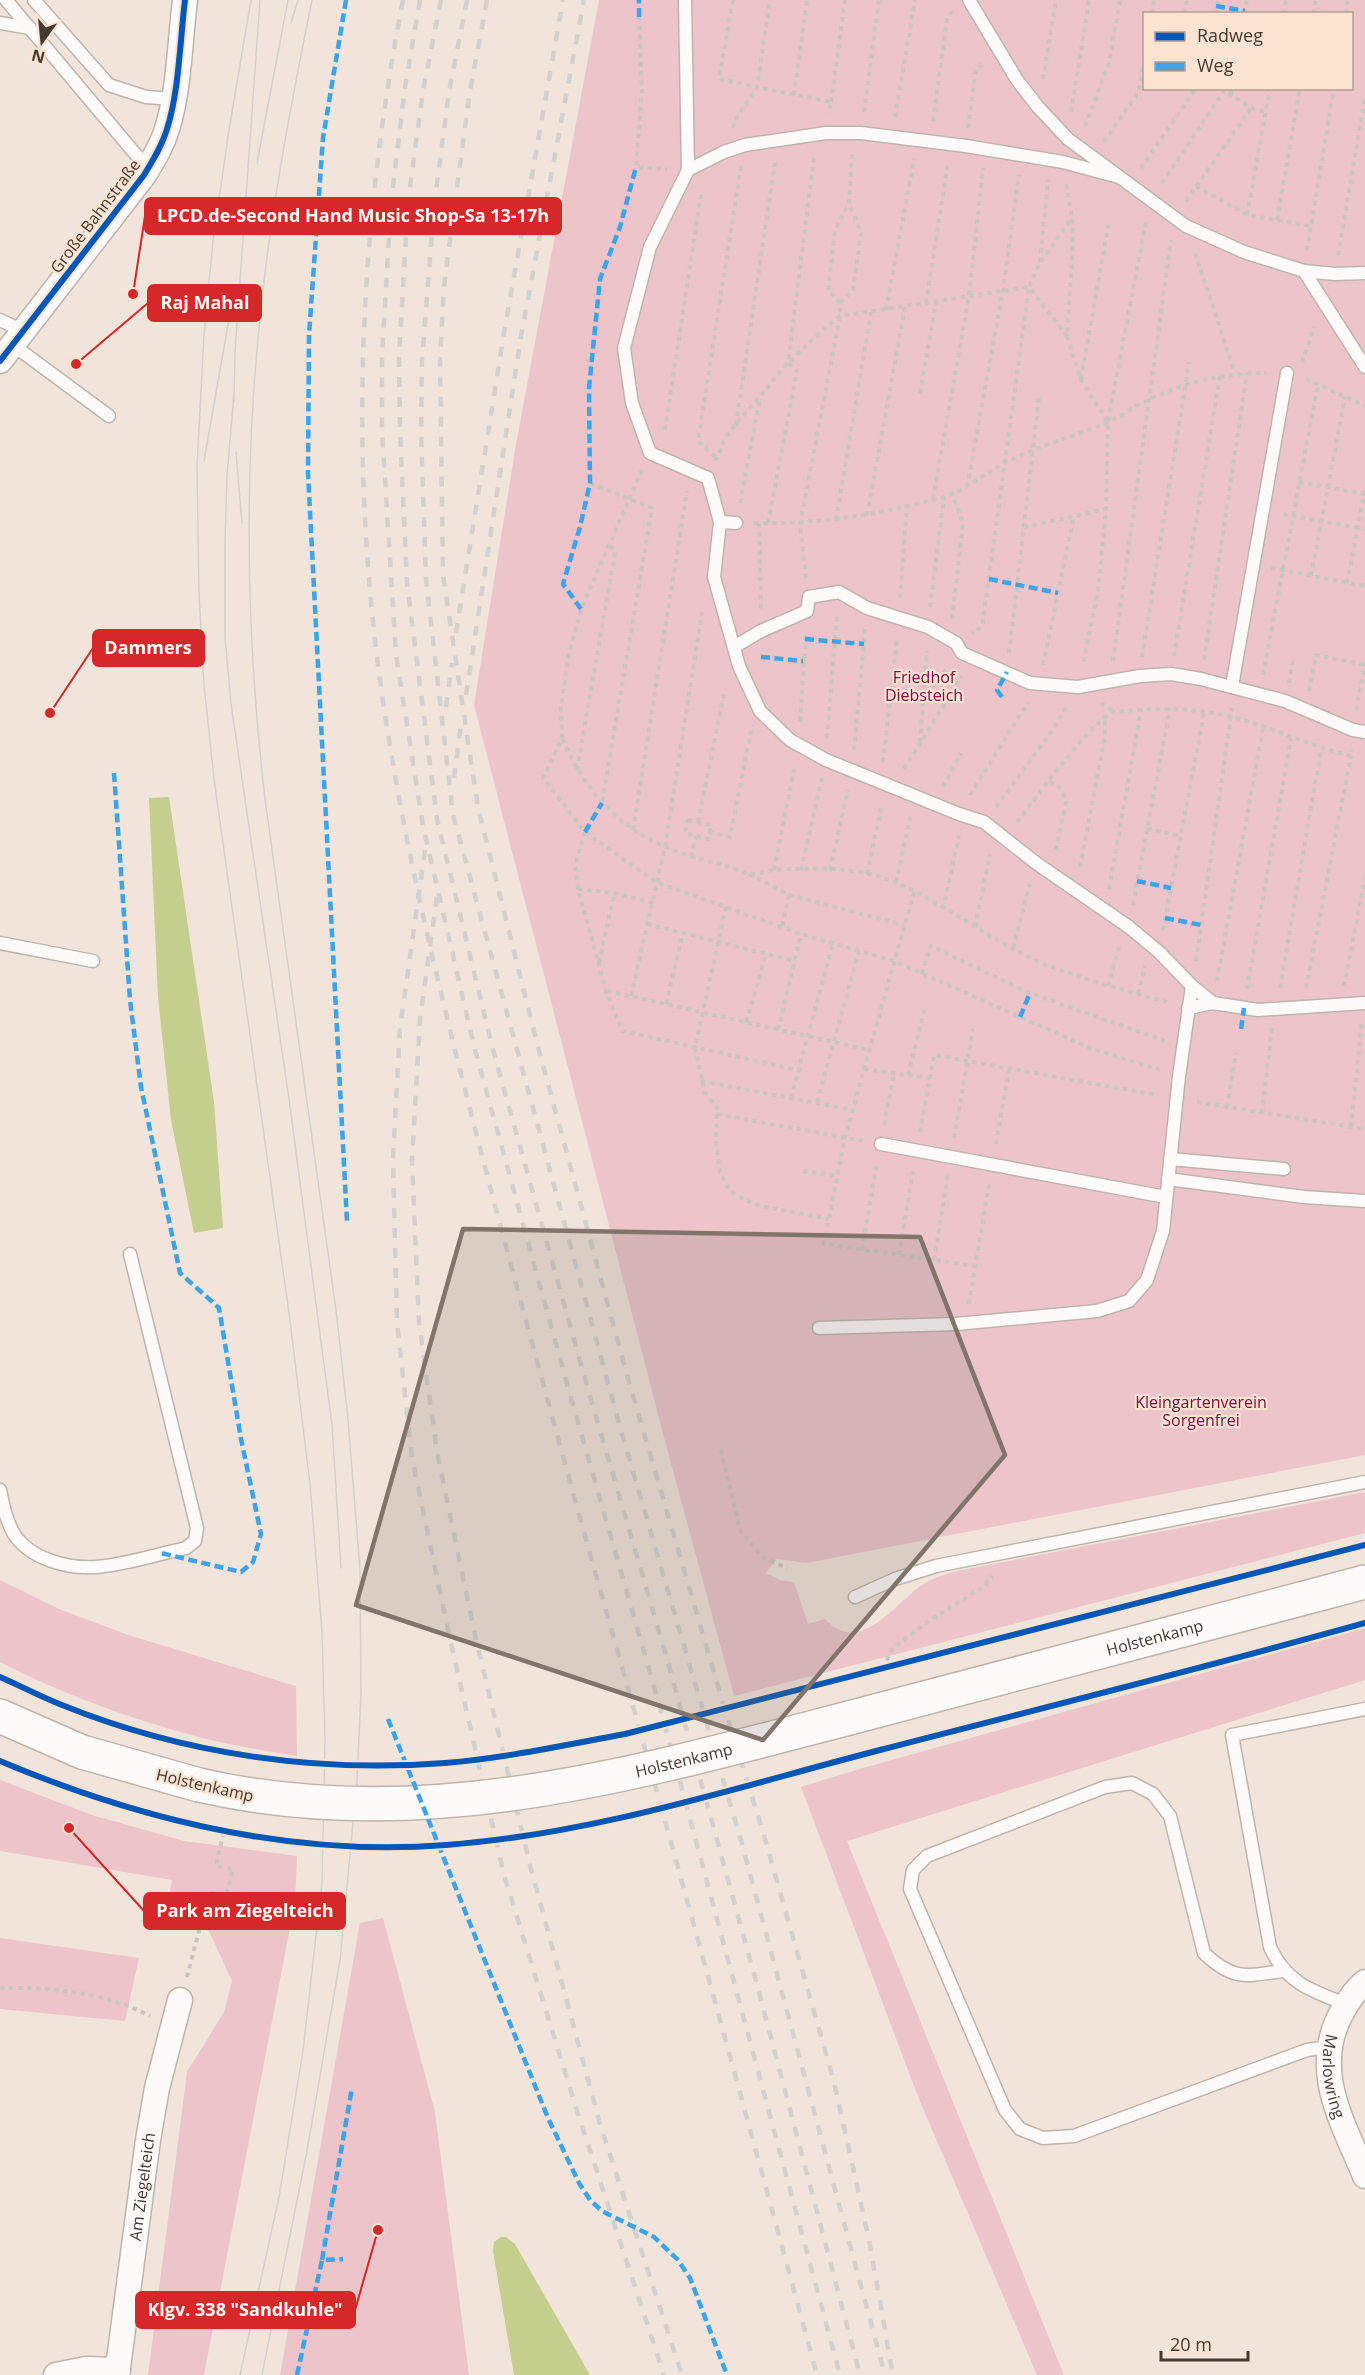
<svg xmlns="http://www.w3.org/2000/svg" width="1365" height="2375" font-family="'Open Sans',sans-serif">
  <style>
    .green { fill: #ecc4ca; fill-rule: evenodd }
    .water { fill: #c4cf8d }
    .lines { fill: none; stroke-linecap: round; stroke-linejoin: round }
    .lane-casing { stroke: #bfb4ac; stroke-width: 15 }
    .street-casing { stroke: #bfb4ac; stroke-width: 27 }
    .secondary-casing { stroke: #bfb4ac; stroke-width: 36 }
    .path { stroke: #cac5c1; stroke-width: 4; stroke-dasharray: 4.5 4.5; stroke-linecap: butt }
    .lane { stroke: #fdfbfa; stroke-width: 12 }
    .street { stroke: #fdfbfa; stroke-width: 24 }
    .secondary { stroke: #fdfbfa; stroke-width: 33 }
    .tram { stroke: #d3d0cd; stroke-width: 1.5 }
    .rail { stroke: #d3d0cd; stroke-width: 4.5; stroke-dasharray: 10 10; stroke-linecap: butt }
    .secondary-bridge-casing { stroke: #bfb4ac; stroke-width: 36; stroke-linecap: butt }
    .secondary-bridge { stroke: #fdfbfa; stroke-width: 33 }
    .quiet { stroke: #3fa3eb; stroke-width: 4.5; stroke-dasharray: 9 4.5; stroke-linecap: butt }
    .cycleway-casing { stroke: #fbe3d1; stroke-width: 10 }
    .cycleway { stroke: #0057b8; stroke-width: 6 }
    .marked { fill: #81756b; fill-opacity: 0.2; stroke: #81756b; stroke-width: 4.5; stroke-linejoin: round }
    .labels { text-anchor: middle; stroke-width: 4.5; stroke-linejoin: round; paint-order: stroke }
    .street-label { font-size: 16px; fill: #44392f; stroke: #fbe3d1 }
    .park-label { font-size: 16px; fill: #7c0840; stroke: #fbe3d1 }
    .leader { fill: none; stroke: #d62828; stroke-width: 2 }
    .callout-dot { fill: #d62828; stroke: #fbe3d1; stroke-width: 2 }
    .callout { fill: #d62828; stroke: #d62828; stroke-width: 2 }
    .callout-label { font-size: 18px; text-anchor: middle; font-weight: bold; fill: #fff }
  </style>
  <rect width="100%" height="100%" fill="#f1e4db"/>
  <g class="green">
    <path d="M599 0H1365V1455L806 1563 777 1559 766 1573 780 1580 794 1582 808 1624 825 1619C860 1657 894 1604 922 1585 933 1578 945 1574 957 1571L1365 1492V1533L734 1696 665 1441 474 705 516 444ZM1144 14H1352V88H1144Z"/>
    <path d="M0 1580 59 1609 128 1635 296 1686 297 1756C269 1751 240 1747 211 1740 139 1722 66 1696 0 1662Z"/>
    <polygon points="1365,1628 1365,1680 847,1841 1064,2375 1037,2375 919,2099 801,1787 863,1768"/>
    <polygon points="0,1780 92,1815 184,1841 297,1856 295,1902 204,2375 148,2375 187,2072 224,2012 232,1981 209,1931 193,1927 169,1897 172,1880 0,1851"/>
    <polygon points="383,1918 435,2112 469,2375 280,2375 360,1923"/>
    <polygon points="0,1938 139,1958 125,2021 0,2009"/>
  </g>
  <g class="water">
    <polygon points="169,797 214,1102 223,1228 194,1233 171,1120 158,997 149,798"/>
    <polygon points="501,2237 506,2237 515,2244 590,2375 514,2375 493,2251 494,2242"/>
  </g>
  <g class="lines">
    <g class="lane-casing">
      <g id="lane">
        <polyline points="6,0 148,169"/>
        <polyline points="34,0 109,85 146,97 174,99"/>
        <polyline points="685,0 688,170"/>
        <polyline points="969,0 1017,80 1038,107 1068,139 1186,226 1244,252 1304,271 1335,274 1365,273"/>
        <polyline points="0,23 30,28"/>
        <polyline points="1119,177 1063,162 966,146 861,133 826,133 745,145 724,152 688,170 650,247 624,348 632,403 650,453 708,478 720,522 714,577 739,666 760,711 790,740 826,760 959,814 984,822 1036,863 1129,927 1159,952 1192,986 1213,1003"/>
        <polyline points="1304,271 1365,367"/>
        <polyline points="0,320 23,331"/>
        <polyline points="13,345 109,416"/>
        <polyline points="720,522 736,523"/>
        <polyline points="734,647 761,631 807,611 809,597 839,592 867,608 928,627 956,643 962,653 1030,683 1078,687 1140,676 1171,674 1201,679 1285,701 1353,730 1365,732"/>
        <polyline points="1232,686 1287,373"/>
        <polyline points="0,943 93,961"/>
        <polyline points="1188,1008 1213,1003 1258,1010 1365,1003"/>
        <polyline points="881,1144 1166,1197"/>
        <polyline points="1170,1159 1284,1169"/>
        <polyline points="1168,1179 1304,1197 1365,1201"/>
        <polyline points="819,1328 956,1324 1097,1311 1129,1301 1147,1280 1163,1231 1179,1076 1192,986"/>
        <path d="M0 1490C3 1505 6 1520 14 1534 30 1559 68 1569 96 1567 125 1565 158 1554 186 1548L195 1541 197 1528 130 1254"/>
        <polyline points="855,1597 895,1579 936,1566 1365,1482"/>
        <path d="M1283 1971C1246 1976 1233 1981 1204 1953L1170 1816 1153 1794 1132 1783 1105 1787 927 1856 913 1870 910 1889 1005 2110 1020 2129 1043 2138 1074 2136 1307 2050 1329 2047"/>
        <path d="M1346 2004C1312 1991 1286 1983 1270 1947L1232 1735 1365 1709"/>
      </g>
    </g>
    <g class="street-casing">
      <g id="street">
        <path d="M0 361 144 175C153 160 162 146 167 129 179 92 180 40 185 0"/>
        <path id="s1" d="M1365 1982C1355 1990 1348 2001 1342 2012 1310 2070 1343 2122 1365 2176"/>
        <polyline points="56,2375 86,2369 118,2370"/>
        <path id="s2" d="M117 2375 148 2140 157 2088 180 2000"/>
      </g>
    </g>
    <g class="secondary-casing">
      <g id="secondary">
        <polyline points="0,1716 82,1752 199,1785"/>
        <path id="s3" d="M849 1718 1365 1582"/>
      </g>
    </g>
    <g class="path">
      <polyline points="733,0 719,79 757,87 770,0"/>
      <polyline points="1152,14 1154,0"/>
      <polyline points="1184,14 1187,0"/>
      <polyline points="1215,14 1218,0"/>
      <polyline points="1244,14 1247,0"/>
      <polyline points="1284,14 1286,0"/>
      <polyline points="1313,14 1316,0"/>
      <polyline points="1346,14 1348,0"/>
      <polyline points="639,17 642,90 636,167 667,169"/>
      <polyline points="1043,79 1056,0"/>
      <polyline points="1221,88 1251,108 1266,112"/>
      <polyline points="794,95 807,0"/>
      <polyline points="1230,95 1232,88"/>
      <polyline points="831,102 845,0"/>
      <polyline points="864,112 879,0"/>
      <polyline points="1071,112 1089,0"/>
      <polyline points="895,117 915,0"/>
      <polyline points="933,121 947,19 952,11"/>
      <polyline points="1085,126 1109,63 1120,0"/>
      <polyline points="733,128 736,119 757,87 831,102 829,114"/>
      <polyline points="968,128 976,68 985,63"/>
      <polyline points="1104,142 1139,91 1144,58"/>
      <polyline points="1141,168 1196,88"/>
      <polyline points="1162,183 1224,91"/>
      <polyline points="1066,184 1072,217 1073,242 1067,336 1081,380 1108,422 1106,509 1098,590 1083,665"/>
      <polyline points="1196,186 1247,215 1311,226"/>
      <polyline points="1186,201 1251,108"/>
      <polyline points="1247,215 1270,88"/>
      <polyline points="1277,220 1300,88"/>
      <polyline points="1307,250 1334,88"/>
      <polyline points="1195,253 1235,373"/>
      <polyline points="1338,255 1365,98"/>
      <polyline points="1040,262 1048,180"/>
      <polyline points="840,303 853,290 861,233 849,203"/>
      <polyline points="926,303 948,163"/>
      <polyline points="886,310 914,159"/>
      <polyline points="1067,336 1029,287 1039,264 1072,218"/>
      <polyline points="1302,362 1314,327"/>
      <polyline points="1081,379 1109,221"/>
      <polyline points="1306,379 1365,406"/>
      <polyline points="920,393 936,302"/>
      <polyline points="1108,421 1146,222"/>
      <polyline points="736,425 775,162"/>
      <polyline points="665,430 701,194"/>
      <polyline points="715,457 698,441 741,166"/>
      <polyline points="715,461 727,435 788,363 827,326 840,316 1029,287 982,627 972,633"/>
      <polyline points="642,470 581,609 568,658 561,708 562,739 543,778 585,832 656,882 801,934 894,961 1090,1048 1160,1070"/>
      <polyline points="1299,482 1365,494"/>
      <polyline points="590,483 652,508 602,803"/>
      <polyline points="967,487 1003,290 1019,175"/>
      <polyline points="933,499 969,296 983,168"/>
      <polyline points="740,503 760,398"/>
      <polyline points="1283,514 1365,529"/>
      <polyline points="867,515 905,307"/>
      <polyline points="836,520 871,312"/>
      <path d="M754 523C808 524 859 518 912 505 923 502 936 500 947 496 969 487 986 473 1006 462 1039 445 1074 437 1108 422 1123 415 1136 405 1152 398 1189 381 1225 373 1266 373"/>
      <polyline points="759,523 761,609"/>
      <polyline points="768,523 797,371 788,363 814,156"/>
      <polyline points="1024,527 1106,509"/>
      <polyline points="1271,568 1365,586"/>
      <polyline points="1311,576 1345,397"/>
      <polyline points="806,578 800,524 840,316 840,303 828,290 835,231 849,203 852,154"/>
      <polyline points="1347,583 1365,490"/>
      <polyline points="900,598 907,506"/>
      <polyline points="930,607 944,497"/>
      <polyline points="952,619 963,523 952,493"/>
      <polyline points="1009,653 1039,397"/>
      <polyline points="1174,656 1220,375"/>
      <polyline points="1142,657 1189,362"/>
      <polyline points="1204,660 1247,373"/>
      <polyline points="1113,661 1171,240"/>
      <polyline points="1043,665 1074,516"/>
      <polyline points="1263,675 1318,384"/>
      <polyline points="1289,683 1293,660"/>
      <polyline points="1309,691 1316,655 1365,665"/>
      <polyline points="926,694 948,668"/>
      <polyline points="1101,703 1114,712"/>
      <polyline points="1356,710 1365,664"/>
      <polyline points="800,721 806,633"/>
      <polyline points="827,738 837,614"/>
      <path d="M562 739C598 817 645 848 727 866 734 868 741 873 749 874 758 875 767 870 775 870 812 867 863 867 897 883 948 905 992 942 1044 964 1085 980 1128 991 1170 1003"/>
      <polyline points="920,742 927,651"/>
      <polyline points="854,750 865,629"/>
      <polyline points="883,762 897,638"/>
      <polyline points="904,769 962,676"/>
      <polyline points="577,770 615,552 609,543"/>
      <polyline points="1050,781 1061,789 1066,802 1055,853"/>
      <polyline points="943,787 961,753"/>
      <polyline points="970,795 1028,702"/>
      <polyline points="996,807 1049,735 1066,708"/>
      <polygon points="688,820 711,825 708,839 685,833"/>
      <polyline points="698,822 725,689"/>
      <path d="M1017 822C1035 799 1091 721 1114 712 1153 708 1193 707 1233 717 1273 728 1310 746 1351 756V750"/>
      <polyline points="1147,829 1181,836"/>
      <polyline points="633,830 687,491"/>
      <polyline points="585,832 575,866 578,889 606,991 622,1031 798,1070"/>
      <polyline points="709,832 730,837 751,730"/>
      <polyline points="691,857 696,836"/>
      <polyline points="1080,867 1105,736 1105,715"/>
      <polyline points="774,870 795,764"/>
      <polyline points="801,870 822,778"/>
      <polyline points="830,870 848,790"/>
      <polyline points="749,874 789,895 782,927"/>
      <polyline points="867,874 882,804"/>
      <polyline points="896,882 911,814"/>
      <polyline points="578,889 614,893 653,903"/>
      <polyline points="1109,889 1141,710"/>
      <polyline points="914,892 845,1137 824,1244 975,1266"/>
      <polyline points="789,895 904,925"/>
      <polyline points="1133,905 1170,708"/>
      <polyline points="726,907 695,1047 705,1093 717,1108 716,1143 720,1172 730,1191 743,1199 760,1206 829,1219"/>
      <polyline points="943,909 959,836"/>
      <polyline points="647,924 795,961"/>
      <polyline points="975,927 990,854"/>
      <polyline points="1163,930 1204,713"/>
      <polyline points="1013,948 1030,884"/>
      <polyline points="1196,961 1232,708"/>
      <polyline points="599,963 614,894"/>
      <polyline points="922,974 930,946 1030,993 1165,1041"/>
      <polyline points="1217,981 1263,728"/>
      <polyline points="1108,986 1120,944"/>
      <polyline points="1344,986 1365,878"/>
      <polyline points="1280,988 1321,749"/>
      <polyline points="1306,988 1351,756"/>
      <polyline points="1247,989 1291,738"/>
      <polyline points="607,991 869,1050"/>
      <polyline points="1138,994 1145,966"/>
      <polyline points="631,996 665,847 702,612"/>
      <polyline points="666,1004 683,933"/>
      <polyline points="746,1022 766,954"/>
      <polyline points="778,1030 801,934"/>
      <polyline points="864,1069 930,1078"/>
      <polyline points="908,1075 925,1007"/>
      <polyline points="701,1081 853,1110"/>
      <polyline points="791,1098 833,943"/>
      <polyline points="817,1102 859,951"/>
      <polyline points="1197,1102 1365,1129"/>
      <polyline points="1227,1107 1236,1053"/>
      <polyline points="1262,1113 1272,1028"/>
      <polyline points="717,1114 862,1141"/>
      <polyline points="884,1125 894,1073"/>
      <polyline points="1351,1127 1362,1022"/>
      <polyline points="920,1132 934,1055 1157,1095"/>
      <polyline points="954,1138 973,1029"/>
      <polyline points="996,1144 1009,1069"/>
      <polyline points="803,1171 837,1176"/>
      <polyline points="862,1250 877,1162"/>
      <polyline points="899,1255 913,1171"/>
      <polyline points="934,1260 948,1175"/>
      <polyline points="969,1304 989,1184"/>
      <polyline points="721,1450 740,1530 762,1557 787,1568"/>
      <polyline points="882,1668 894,1647 929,1621 983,1587 992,1576"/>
      <polyline points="187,1977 209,1892 226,1896 233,1869 216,1866 224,1831"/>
      <path d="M0 1988C51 1987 104 1992 150 2016"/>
    </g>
    <use href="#lane" class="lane"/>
    <use href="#street" class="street"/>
    <use href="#secondary" class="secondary"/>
    <g class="tram">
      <polyline points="291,23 298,0"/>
      <polyline points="257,163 288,0"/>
      <polyline points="234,393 227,476 225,540 225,637 231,704 289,1099 332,1425 341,1568"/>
      <polyline points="234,401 235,351 260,0"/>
      <polyline points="236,452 242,523"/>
      <polyline points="204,461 232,302"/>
      <polyline points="240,2375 279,2197 303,2051 322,1883 325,1740 322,1632 310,1484 289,1313 214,779 204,684 199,593 197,466 204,335 213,241 229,130 251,0"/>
      <path d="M262 2375 307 2151 340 1960 357 1781 361 1693 360 1569 348 1420 337 1318 265 799C245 628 243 454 264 282 275 187 293 94 312 0"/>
    </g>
    <g class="rail">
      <path d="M403 0C361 216 350 439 377 657 398 824 438 986 480 1148 516 1286 554 1424 592 1561 669 1832 743 2103 817 2375"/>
      <polyline points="420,0 405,87 391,203 382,356 382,431 396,655 423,826 474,1046 569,1391 659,1704 840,2375"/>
      <polyline points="441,0 423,91 408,202 399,357 400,432 407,583 437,819 493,1050 587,1386 665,1652 759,1992 860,2375"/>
      <polyline points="467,0 449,92 434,206 422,361 421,432 426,579 453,815 620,1427 742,1844 885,2375"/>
      <polyline points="487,0 469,97 444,286 440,360 443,575 478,808 538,1047 627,1375 722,1700 763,1832 834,2082 869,2240 893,2375"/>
      <polyline points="456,633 504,333 563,0"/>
      <polyline points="466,695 521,336 584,0"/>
      <polyline points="446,707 452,663"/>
      <polyline points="454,778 461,725"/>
      <polyline points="425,850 400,1028 393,1159 397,1323 412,1458 450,1639 504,1875 578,2114 664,2375"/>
      <polyline points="437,897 420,1018 412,1160 419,1322 437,1452 475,1635 530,1865 600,2124 682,2375"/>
    </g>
    <g class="secondary-bridge-casing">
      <g id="secondary-bridge">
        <path id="s4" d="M199 1785C422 1836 634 1774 849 1718"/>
      </g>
    </g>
    <use href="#secondary-bridge" class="secondary-bridge"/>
    <g class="quiet">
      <polyline points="346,0 323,138 309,335 308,473 347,1222"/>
      <polyline points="1216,6 1245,11"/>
      <polyline points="639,17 639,0"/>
      <polyline points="989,579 1058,593"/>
      <polyline points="581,609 563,584 580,527 590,483 589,388 600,279 620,227 636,167"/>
      <polyline points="805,639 864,644"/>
      <polyline points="761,657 803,661"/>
      <polyline points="1002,697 997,690 1007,672"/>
      <polyline points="114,773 130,1000 141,1087 180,1273 219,1308 241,1439 261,1534 253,1562 241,1572 161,1553"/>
      <polyline points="585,832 602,803"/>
      <polyline points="1137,881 1171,888"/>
      <polyline points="1165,918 1201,925"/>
      <polyline points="1020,1017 1030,993"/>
      <polyline points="1241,1029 1244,1008"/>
      <polyline points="388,1719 548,2118 579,2183 590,2200 602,2211 654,2237 678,2260 690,2278 727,2375"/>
      <polyline points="322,2260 352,2088"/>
      <polyline points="297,2375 322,2260 343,2259"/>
    </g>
    <g class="cycleway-casing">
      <g id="cycleway">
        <path d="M0 361 144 175C153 160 162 146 167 129 179 92 180 40 185 0"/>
        <path d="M0 1677C21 1686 41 1697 62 1705 183 1754 315 1773 445 1763 506 1758 565 1745 625 1734L1365 1545"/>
        <path d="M0 1761C140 1820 293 1857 446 1845 595 1834 737 1787 880 1750 1042 1708 1204 1668 1365 1623"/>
      </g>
    </g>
    <use href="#cycleway" class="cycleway"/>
  </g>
  <path class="marked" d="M463 1229 920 1237 1005 1455 763 1740 356 1605Z"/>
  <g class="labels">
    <g class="street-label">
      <text transform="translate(95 216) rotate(-53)" y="6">Große Bahnstraße</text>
      <text dy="6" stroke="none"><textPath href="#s3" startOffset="316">Holstenkamp</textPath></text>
      <text dy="6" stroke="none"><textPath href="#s4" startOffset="490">Holstenkamp</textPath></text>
      <text transform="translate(205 1785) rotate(13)" y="6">Holstenkamp</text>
      <text dy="6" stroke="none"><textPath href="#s1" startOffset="105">Marlowring</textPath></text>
      <text dy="6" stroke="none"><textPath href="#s2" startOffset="190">Am Ziegelteich</textPath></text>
    </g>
    <g class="park-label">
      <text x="924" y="683">Friedhof<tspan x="924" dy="18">Diebsteich</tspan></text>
      <text x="1201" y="1408">Kleingartenverein<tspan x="1201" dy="18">Sorgenfrei</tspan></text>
    </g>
  </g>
  <path class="leader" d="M133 294L145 216M76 364L148 303M50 713L93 648M69 1828L144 1911M378 2230L355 2310"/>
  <g class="callout-dot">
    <circle cx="133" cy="294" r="6"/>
    <circle cx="76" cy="364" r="6"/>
    <circle cx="50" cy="713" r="6"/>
    <circle cx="69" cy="1828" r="6"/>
    <circle cx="378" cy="2230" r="6"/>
  </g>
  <g class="callout">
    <rect x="145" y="198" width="416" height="36" rx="6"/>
    <rect x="148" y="285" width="113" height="36" rx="6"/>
    <rect x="93" y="630" width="111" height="36" rx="6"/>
    <rect x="144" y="1893" width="201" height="36" rx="6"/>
    <rect x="136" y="2292" width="219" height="36" rx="6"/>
  </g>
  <g class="callout-label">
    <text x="353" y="222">LPCD.de-Second Hand Music Shop-Sa 13-17h</text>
    <text x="205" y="309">Raj Mahal</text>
    <text x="148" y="654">Dammers</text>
    <text x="245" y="1917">Park am Ziegelteich</text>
    <text x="245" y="2316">Klgv. 338 "Sandkuhle"</text>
  </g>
  <rect x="1143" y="12" width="210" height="78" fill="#fbe3d1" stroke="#b29f90" stroke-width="1.5"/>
  <rect x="1155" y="32" width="30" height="9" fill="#0057b8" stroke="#b29f90" stroke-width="1.5"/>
  <text x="1197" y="42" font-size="18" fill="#44392f">Radweg</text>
  <rect x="1155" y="62" width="30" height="9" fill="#3fa3eb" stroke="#b29f90" stroke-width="1.5"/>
  <text x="1197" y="72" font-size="18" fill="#44392f">Weg</text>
  <g transform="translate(42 42) rotate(195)" stroke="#fbe3d1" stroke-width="4.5" paint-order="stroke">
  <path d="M0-4.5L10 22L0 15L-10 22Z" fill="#44392f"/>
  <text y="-9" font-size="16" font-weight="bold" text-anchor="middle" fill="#44392f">N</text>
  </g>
  <path d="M1161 2351v9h87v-9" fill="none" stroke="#44392f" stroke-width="3"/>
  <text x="1170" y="2351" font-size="18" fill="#44392f" stroke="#fbe3d1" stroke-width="4.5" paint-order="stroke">20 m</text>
</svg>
